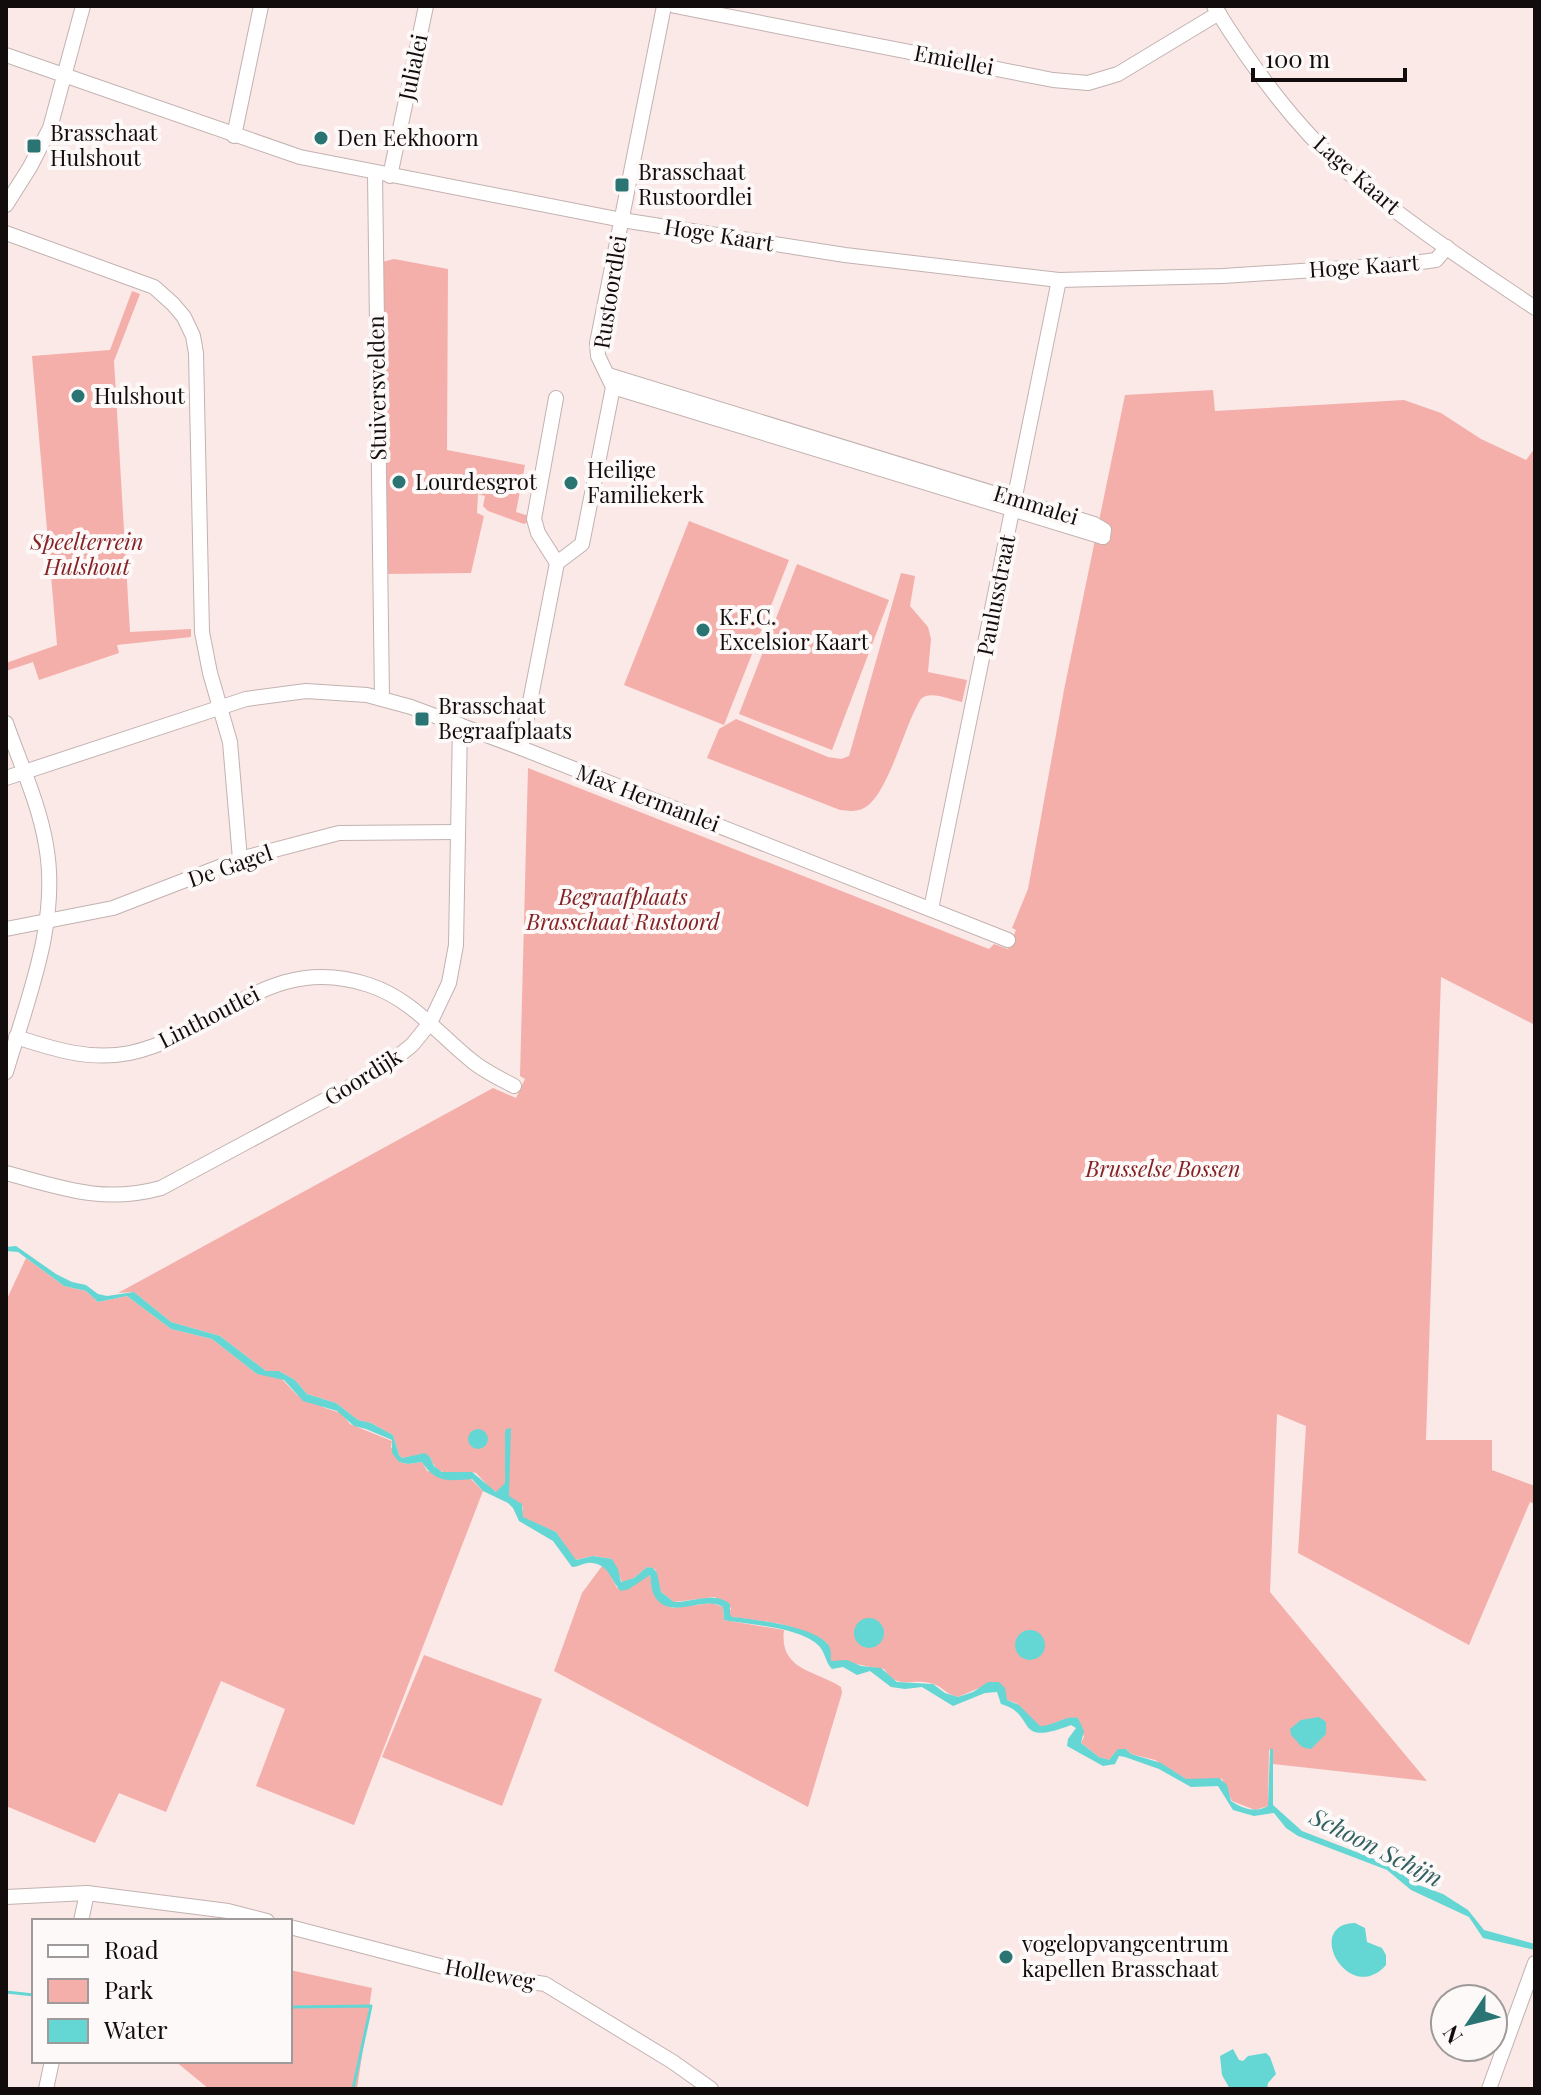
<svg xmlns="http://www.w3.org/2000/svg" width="1541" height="2095" font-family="'Playfair Display',serif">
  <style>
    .green { fill: #f4afaa }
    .water { fill: #64d6d4 }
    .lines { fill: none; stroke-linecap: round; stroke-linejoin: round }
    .stream { stroke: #64d6d4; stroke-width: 3 }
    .minor-casing { stroke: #c2b2b0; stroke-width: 16 }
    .minor { stroke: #fff; stroke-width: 14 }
    .poi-dot { fill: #2a7473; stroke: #fdf9f9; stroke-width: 3 }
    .labels { text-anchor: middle; stroke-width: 8; stroke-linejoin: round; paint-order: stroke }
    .street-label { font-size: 22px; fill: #120c0c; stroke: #fdf9f9 }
    .poi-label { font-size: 22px; fill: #120c0c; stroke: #fdf9f9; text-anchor: start }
    .park-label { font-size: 22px; font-style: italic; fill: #852226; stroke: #fdf9f9 }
    .water-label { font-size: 24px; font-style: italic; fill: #306160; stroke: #fdf9f9 }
  </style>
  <rect width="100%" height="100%" fill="#fae9e7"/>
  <g class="green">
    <polygon points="394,259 448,269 447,450 525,465 516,512 529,516 528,522 524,524 488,511 483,506 485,496 478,494 477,513 484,516 471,573 387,574 382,262"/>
    <polygon points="132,291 140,294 114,361 130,632 191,629 191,637 117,645 119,653 39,680 33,662 6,671 6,663 57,645 32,356 110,350"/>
    <path d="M1213 390 1215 411 1404 400 1441 413 1481 439 1526 460 1535 448V1025L1441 977 1426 1440H1492V1470L1535 1486V1504L1530 1502 1469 1645 1298 1553 1306 1426 1277 1414 1270 1592 1427 1781 1273 1764V1750H1269L1268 1806 1255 1810 1232 1801 1222 1779H1186L1155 1760 1131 1754 1126 1749 1118 1750 1109 1760 1099 1757 1081 1743 1084 1737 1078 1718C1064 1716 1054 1726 1040 1727L1016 1703 1007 1700 999 1682H993L958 1697C948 1695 944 1689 936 1685 915 1675 899 1693 884 1669 865 1667 849 1661 831 1661L827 1643C799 1624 765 1621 732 1617L729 1614 731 1608 715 1597 674 1602 661 1592 655 1569 647 1567 634 1578 622 1582 612 1559 593 1556 575 1560 556 1532 525 1519 522 1516 523 1507 491 1489 476 1473C456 1468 440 1483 430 1457L423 1454 402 1458 399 1455 393 1435 371 1423 358 1420 336 1403 307 1394 295 1380 279 1371H266L220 1336 171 1322 134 1292 118 1293 493 1088 516 1098 525 1079 520 1076 528 768 989 949 994 944 1008 949 1016 930 1012 928 1028 889 1064 690 1125 395Z"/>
    <polygon points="689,521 789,560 724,725 624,685"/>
    <polygon points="797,564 889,600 832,750 739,714"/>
    <path d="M901 573 915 576 910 606 928 627 931 639 928 672 967 680 962 702C952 700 936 693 926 696 919 698 918 705 915 710 903 733 886 797 864 808 856 812 849 811 840 810L707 758 719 729 736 719 828 757 841 759 849 756Z"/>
    <polygon points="26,1258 64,1286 86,1291 98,1302 127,1296 171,1329 212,1339 257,1374 280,1377 297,1395 325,1408 341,1413 350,1424 392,1441 391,1447 399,1462 408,1464 422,1462 427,1471 471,1479 483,1491 354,1825 256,1786 285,1709 221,1681 166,1812 119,1793 95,1843 6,1806 6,1301"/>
    <path d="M602 1566 608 1570 617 1588 650 1575 652 1586 672 1608 712 1603 723 1607 724 1620 784 1630C779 1670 814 1670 841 1687L842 1693 808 1807 554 1671 582 1593Z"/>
    <polygon points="424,1655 542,1699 502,1806 382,1757"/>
    <polygon points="290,1970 372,1988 357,2089 209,2089 175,2061 290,2061"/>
  </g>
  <g class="water">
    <path d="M16 1246 56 1274 72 1282 86 1285 98 1294 107 1296 134 1292 171 1322 220 1336 266 1371H279L295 1380 307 1394 336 1403 358 1420 371 1423 393 1435 399 1455 402 1458 425 1453 430 1457 434 1466 442 1472H472L496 1492 505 1483V1433L506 1429 511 1428 509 1496 522 1504 523 1517 556 1532 576 1560 593 1556 612 1559 618 1569 621 1582 634 1578 647 1567 653 1568 657 1573 661 1592 674 1602C692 1602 715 1591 730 1604V1614L732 1617C752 1619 822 1627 830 1648 831 1651 831 1659 831 1661L847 1660 861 1666 881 1668 897 1682 933 1684 945 1693 958 1697 973 1692 988 1682H999L1005 1688 1007 1700 1019 1705 1040 1726C1054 1726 1065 1715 1078 1718L1084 1731 1081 1743 1099 1757 1109 1760 1118 1749H1126L1131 1754 1161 1763 1186 1779 1219 1778 1227 1785 1231 1801C1243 1809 1256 1813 1268 1806L1270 1749H1273V1805L1302 1831 1395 1867 1413 1883 1443 1894 1468 1910 1484 1930 1535 1944V1950L1483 1938 1469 1917 1411 1890 1387 1870 1298 1836 1286 1828 1274 1813 1254 1816 1233 1810 1218 1786 1191 1787 1159 1769 1125 1757 1119 1756 1115 1764 1103 1766 1067 1746 1068 1739 1076 1728 1071 1725C1012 1748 1038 1714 1001 1704L997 1692 985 1693 953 1706 922 1687 905 1689 891 1687 870 1671 857 1675 843 1667 832 1669C826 1663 825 1653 820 1647 802 1627 750 1625 724 1620L723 1607C703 1594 669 1623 654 1595 651 1589 651 1581 650 1575L629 1589 621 1591C610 1580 610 1565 592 1563 584 1562 580 1567 572 1567L553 1541 519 1521 513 1508 508 1503 483 1491 472 1479C449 1481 435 1483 422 1462L408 1464 399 1462 392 1453V1440L366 1429 354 1426 337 1411 303 1401 284 1380 257 1374 212 1339 171 1329 127 1296 98 1302 86 1291 64 1286 18 1252 6 1251V1247Z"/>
    <circle cx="478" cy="1439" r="10"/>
    <circle cx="869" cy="1633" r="15"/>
    <circle cx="1030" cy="1645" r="15"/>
    <polygon points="1319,1717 1326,1722 1326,1734 1311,1749 1302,1747 1291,1735 1290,1729 1301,1720"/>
    <path d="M1355 1923 1365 1928 1367 1942 1382 1948 1386 1955V1965C1349 2007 1303 1924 1355 1923Z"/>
    <polygon points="1233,2049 1239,2060 1243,2061 1248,2056 1266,2053 1270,2057 1276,2074 1268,2083 1267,2089 1230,2089 1222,2075 1220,2056"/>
  </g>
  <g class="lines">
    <g class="stream">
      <polyline points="6,1992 34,1995"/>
      <polyline points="290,2007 371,2006 353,2089"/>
    </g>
    <g class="minor-casing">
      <g id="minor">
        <polyline points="675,6 1053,80 1088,83 1118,74 1219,13"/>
        <path d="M1214 6C1250 64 1292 123 1343 168 1402 220 1470 264 1535 308"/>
        <polyline points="6,55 300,157 622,220 845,255 1059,280 1223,276 1406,264 1436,260 1447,247"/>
        <polyline points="234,136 261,6"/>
        <polyline points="375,174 382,699"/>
        <polyline points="390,176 426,6"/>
        <polyline points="6,205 30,167 50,128 83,6"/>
        <polyline points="6,233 154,287 173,304 184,317 193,336 196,353 202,632 210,673 230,742 240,859"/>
        <polyline points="608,375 1094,524 1104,530 1103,537"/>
        <polyline points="613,387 1103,537"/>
        <polyline points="557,563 582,544 613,387 598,356 597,343 664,6"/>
        <path d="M6 723C20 763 39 803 46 845 60 922 27 1000 6 1072"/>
        <polyline points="521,748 557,563 538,533 534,519 556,398"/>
        <polyline points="6,778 246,699 306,691 367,695 411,707 521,748 1008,940"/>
        <polyline points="931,909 1059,280"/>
        <polyline points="6,929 113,908 240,859 339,833 457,832"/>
        <path d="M16 1037C53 1049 90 1061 130 1053 218 1034 267 951 369 985 412 999 438 1034 472 1061 484 1071 499 1078 514 1086"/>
        <path d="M6 1173C62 1188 103 1204 161 1188L381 1070 412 1045 430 1023 449 983 456 945 460 725"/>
        <polyline points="6,1897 87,1893 228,1911 267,1921"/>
        <polyline points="81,1921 87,1893"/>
        <polyline points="290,1927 463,1972 545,1984 673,2062 711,2089"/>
        <polyline points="46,2089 52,2061"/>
        <polyline points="1489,2089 1535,1963"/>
      </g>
    </g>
    <use href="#minor" class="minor"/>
  </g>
  <g class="poi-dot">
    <circle cx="321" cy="138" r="8"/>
    <rect x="26" y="138" width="16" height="16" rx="4"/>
    <rect x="614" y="177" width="16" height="16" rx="4"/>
    <circle cx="78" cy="396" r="8"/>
    <circle cx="399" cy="482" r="8"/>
    <circle cx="571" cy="483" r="8"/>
    <circle cx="703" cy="630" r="8"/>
    <rect x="414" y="711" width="16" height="16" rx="4"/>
    <circle cx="1006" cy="1957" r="8"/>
  </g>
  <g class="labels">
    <g class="street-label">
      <text transform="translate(954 60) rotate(11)" y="8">Emiellei</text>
      <text transform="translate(413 67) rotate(-78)" y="8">Julialei</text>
      <text transform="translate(1357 175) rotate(41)" y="8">Lage Kaart</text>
      <text transform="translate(719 235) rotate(9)" y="8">Hoge Kaart</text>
      <text transform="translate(1364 266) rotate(-4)" y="8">Hoge Kaart</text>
      <text transform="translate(610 292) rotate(-81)" y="8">Rustoordlei</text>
      <text transform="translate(377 388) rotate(-91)" y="8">Stuiversvelden</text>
      <text transform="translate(1036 505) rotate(17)" y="8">Emmalei</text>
      <text transform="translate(996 595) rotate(-79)" y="8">Paulusstraat</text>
      <text transform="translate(648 798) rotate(21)" y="8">Max Hermanlei</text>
      <text transform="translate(230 866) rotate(-19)" y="8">De Gagel</text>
      <text transform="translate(209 1017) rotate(-27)" y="8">Linthoutlei</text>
      <text transform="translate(363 1077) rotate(-32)" y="8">Goordijk</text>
      <text transform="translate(490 1974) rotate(10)" y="8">Holleweg</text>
    </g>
    <g class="poi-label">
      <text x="50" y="141">Brasschaat<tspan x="50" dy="25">Hulshout</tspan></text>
      <text x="337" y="146">Den Eekhoorn</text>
      <text x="638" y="180">Brasschaat<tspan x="638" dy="25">Rustoordlei</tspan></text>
      <text x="94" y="404">Hulshout</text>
      <text x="587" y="478">Heilige<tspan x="587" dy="25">Familiekerk</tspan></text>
      <text x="415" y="490">Lourdesgrot</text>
      <text x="719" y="625">K.F.C.<tspan x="719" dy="25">Excelsior Kaart</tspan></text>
      <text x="438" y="714">Brasschaat<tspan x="438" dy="25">Begraafplaats</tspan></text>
      <text x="1022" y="1952">vogelopvangcentrum<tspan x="1022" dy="25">kapellen Brasschaat</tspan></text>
    </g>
    <g class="park-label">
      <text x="87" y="550">Speelterrein<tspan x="87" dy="25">Hulshout</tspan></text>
      <text x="623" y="905">Begraafplaats<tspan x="623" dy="25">Brasschaat Rustoord</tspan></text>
      <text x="1163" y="1177">Brusselse Bossen</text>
    </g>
    <g class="water-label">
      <text transform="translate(1376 1848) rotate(27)" y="8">Schoon Schijn</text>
    </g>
  </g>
  <rect width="1541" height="2095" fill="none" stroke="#120c0c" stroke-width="16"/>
  <rect x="32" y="1919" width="260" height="144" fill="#fdf9f9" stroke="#9f9a9a" stroke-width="2"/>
  <rect x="48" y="1945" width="40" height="12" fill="#ffffff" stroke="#9f9a9a" stroke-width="2"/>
  <text x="104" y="1959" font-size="24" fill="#120c0c">Road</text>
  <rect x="48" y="1979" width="40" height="24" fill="#f4afaa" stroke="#9f9a9a" stroke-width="2"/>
  <text x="104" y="1999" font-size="24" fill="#120c0c">Park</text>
  <rect x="48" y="2019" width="40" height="24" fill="#64d6d4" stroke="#9f9a9a" stroke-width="2"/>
  <text x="104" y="2039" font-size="24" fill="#120c0c">Water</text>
  <g transform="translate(1469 2023) rotate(235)"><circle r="38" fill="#fdf9f9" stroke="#9f9a9a" stroke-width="2"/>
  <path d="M0-6L14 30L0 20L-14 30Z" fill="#2a7473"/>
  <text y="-12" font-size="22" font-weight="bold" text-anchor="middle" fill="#120c0c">N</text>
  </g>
  <path d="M1253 68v12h152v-12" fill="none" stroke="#120c0c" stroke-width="4"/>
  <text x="1265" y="68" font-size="24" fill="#120c0c" stroke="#fdf9f9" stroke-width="6" paint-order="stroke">100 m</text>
</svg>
